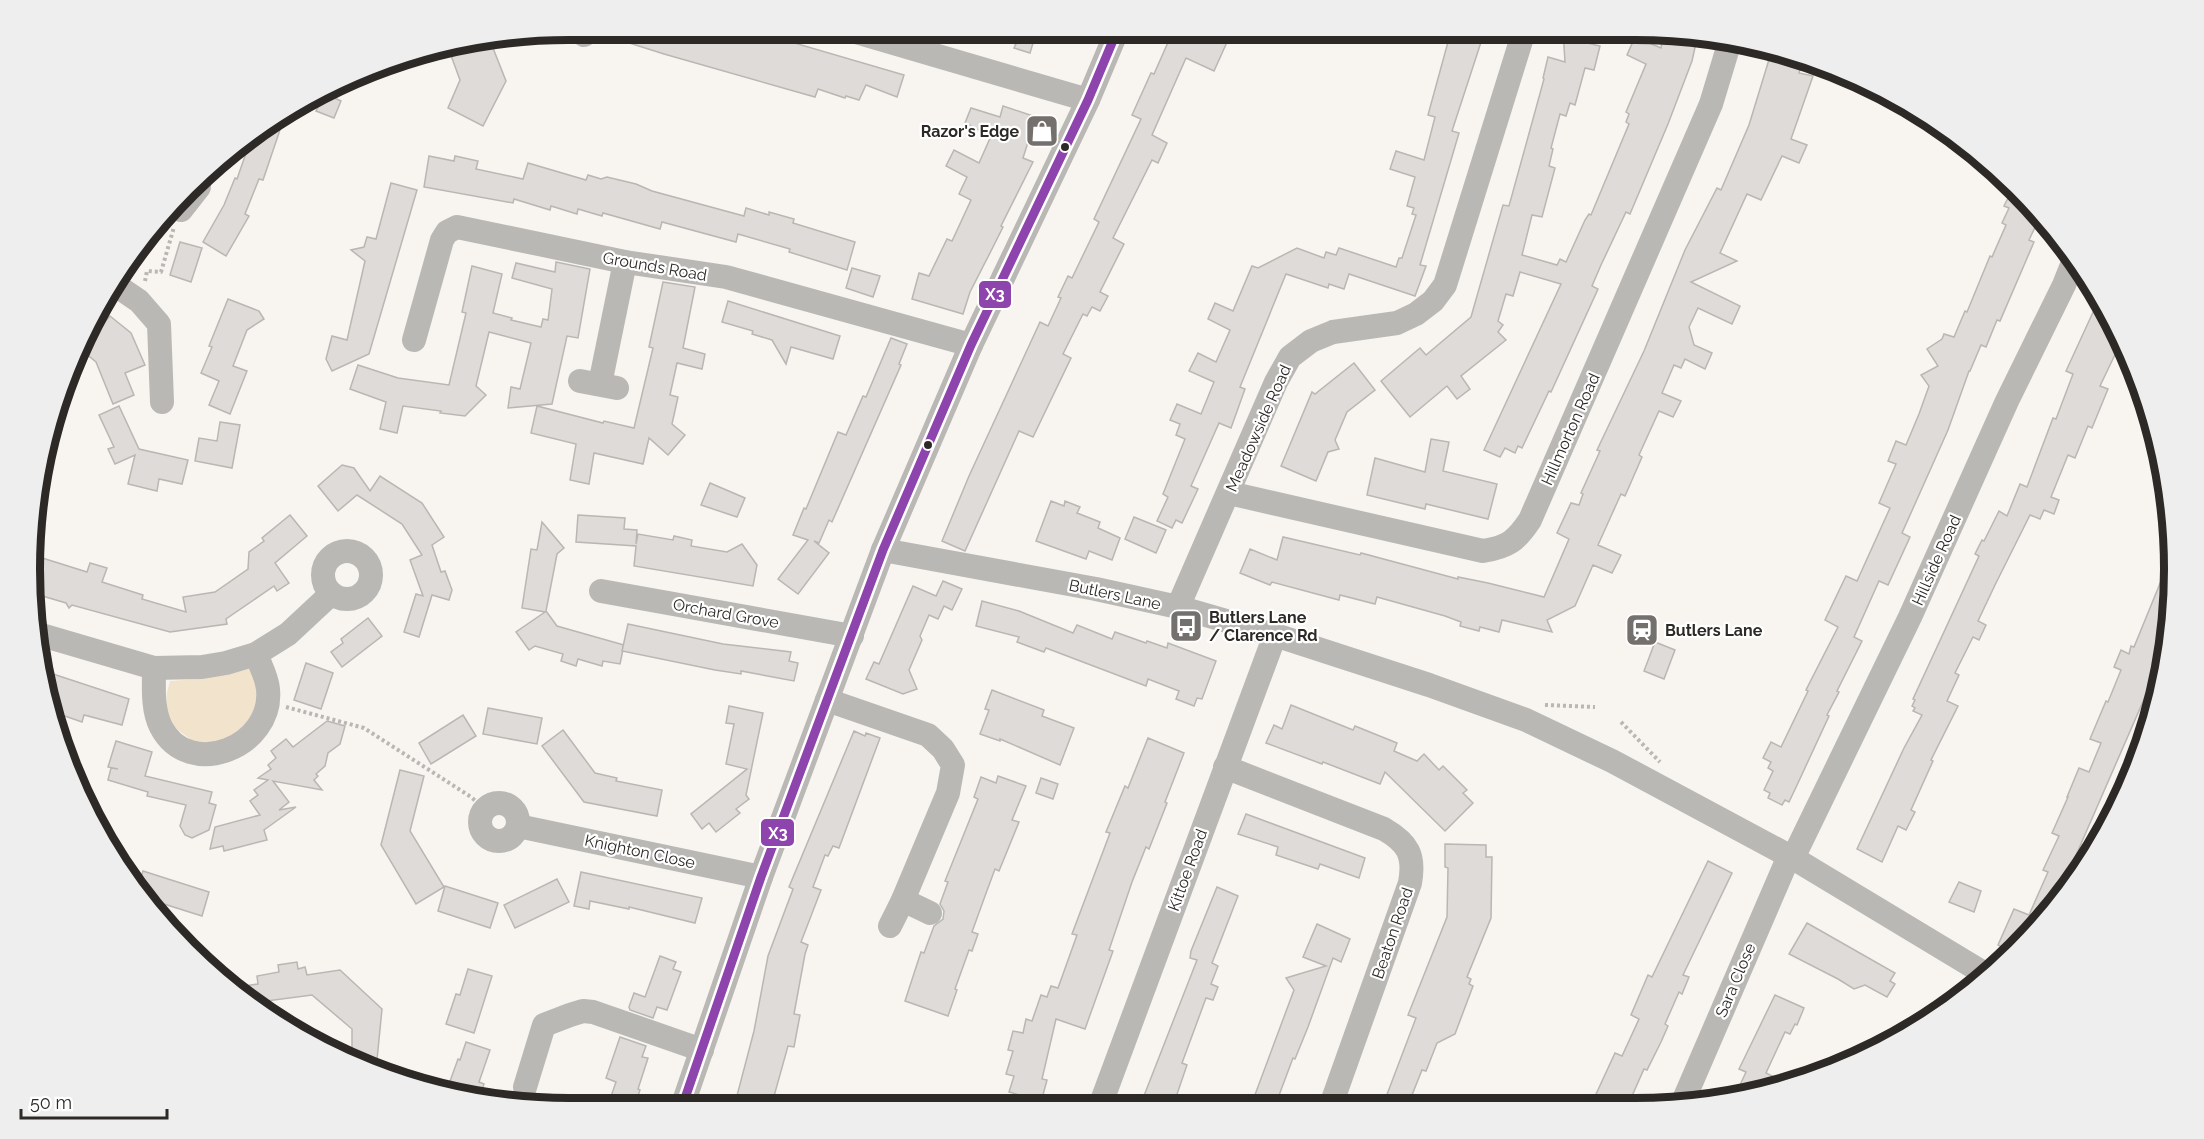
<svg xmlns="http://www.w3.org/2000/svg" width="2204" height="1139" font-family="Raleway,sans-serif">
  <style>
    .green { fill: #f1e3cc }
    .building { fill: #dedbd8; stroke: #b9b7b3; stroke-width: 1.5 }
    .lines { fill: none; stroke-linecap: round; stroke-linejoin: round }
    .path { stroke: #b8b7b4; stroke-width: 4; stroke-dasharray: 3 3; stroke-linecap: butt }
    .minor { stroke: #b9b8b5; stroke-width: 24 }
    .bus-1-casing { stroke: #fff; stroke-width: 14 }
    .bus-1 { stroke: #8e44ad; stroke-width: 9 }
    .bus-dot { fill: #2c2926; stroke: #fff; stroke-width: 2 }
    .labels { text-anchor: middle; stroke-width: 4.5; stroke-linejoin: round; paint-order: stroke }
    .poi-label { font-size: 16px; font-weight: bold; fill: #2c2926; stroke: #fff; text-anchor: start }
    .street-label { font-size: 16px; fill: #2c2926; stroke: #fff }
    .rim { fill: none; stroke: #2c2926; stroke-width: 8 }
    .line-badge { stroke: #fff; stroke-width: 2 }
    .badge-label { font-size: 16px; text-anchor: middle; font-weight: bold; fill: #fff }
  </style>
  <rect width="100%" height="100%" fill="#f8f5f0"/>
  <polygon class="green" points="248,665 256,668 264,704 231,743 195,743 173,726 166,709 167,693 170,681 198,679"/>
  <g class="building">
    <polygon points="602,30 750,30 904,75 897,97 866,85 859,100 846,96 845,98 818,89 815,97 664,54 601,34"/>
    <polygon points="984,30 1037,30 1030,53 1014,48 1016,44 984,34"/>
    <polygon points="1173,31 1232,31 1214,71 1186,58 1152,135 1167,143 1158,163 1152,160 1113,238 1124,244 1100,292 1108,296 1100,311 1092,307 1087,316 1083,314 1063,354 1071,358 1033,437 1019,431 965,551 942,541 969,476 1040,322 1048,326 1061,298 1058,297 1068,276 1072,278 1099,222 1094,219 1141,119 1132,115 1151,73 1154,74"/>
    <polygon points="1451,31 1475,31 1484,33 1452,131 1459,133 1420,265 1426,266 1415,296 1349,274 1344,289 1329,284 1328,288 1286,274 1240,387 1245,389 1231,428 1219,423 1191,486 1198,489 1182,523 1176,520 1172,528 1157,521 1168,497 1163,494 1185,439 1176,435 1180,424 1170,420 1177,404 1201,414 1214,382 1189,371 1198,353 1216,362 1230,330 1208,319 1215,303 1233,311 1252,266 1258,268 1297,248 1324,258 1326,252 1336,255 1339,248 1396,267 1399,258 1402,258 1416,215 1412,214 1414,208 1407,206 1415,177 1390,169 1396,151 1424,160 1435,117 1428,115"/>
    <polygon points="1563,31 1587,31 1587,43 1600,46 1594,70 1585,68 1575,105 1570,103 1566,116 1560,114 1551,148 1553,149 1549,166 1555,168 1542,217 1532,215 1522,255 1557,265 1560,259 1566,262 1585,220 1589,214 1591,215 1629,124 1626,122 1629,114 1626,112 1646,64 1627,55 1635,37 1661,48 1664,31 1669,31 1689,34 1688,41 1696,43 1692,61 1668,124 1630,214 1626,212 1601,265 1592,286 1598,289 1551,392 1549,391 1522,448 1518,446 1515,453 1505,448 1500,457 1484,450 1561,284 1520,272 1513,296 1506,294 1498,321 1503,325 1498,332 1506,340 1461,376 1470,389 1457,399 1447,386 1410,417 1381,381 1420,348 1426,355 1471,317 1503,205 1509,206 1544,79 1543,78 1548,57 1565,62"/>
    <polygon points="491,43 506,81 483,126 448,108 460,80 449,50"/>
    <polygon points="1779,50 1803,59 1799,73 1813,76 1791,139 1807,145 1799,163 1782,156 1761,200 1747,194 1720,253 1737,261 1691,282 1740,306 1732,324 1698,308 1689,327 1694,345 1712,353 1705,369 1685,359 1681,368 1674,365 1662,393 1681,401 1673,417 1659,411 1639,455 1642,457 1632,480 1625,496 1621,494 1598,545 1621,555 1612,573 1593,565 1575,606 1547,620 1552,632 1502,620 1499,632 1480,627 1479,631 1460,626 1461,622 1445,616 1377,597 1375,604 1340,595 1339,600 1272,582 1270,585 1240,573 1250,549 1277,560 1283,537 1360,555 1361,553 1458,579 1458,577 1488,583 1544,597 1569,539 1557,533 1571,503 1579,505 1583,494 1581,493 1600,451 1597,450 1644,351 1685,250 1717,188 1721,190 1749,125 1771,53 1777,55"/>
    <polygon points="328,95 341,101 334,118 316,111 322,98"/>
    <polygon points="1003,106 1036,117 1023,158 1033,162 1001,226 1003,227 992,249 970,292 963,314 912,299 919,273 929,276 947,239 952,241 971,200 959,194 967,177 946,166 954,150 979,163 991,136 965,123 971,108 1000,117"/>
    <polygon points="284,118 263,180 259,179 245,214 249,216 226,256 203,242 224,205 235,178 237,179 252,136"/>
    <polygon points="429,156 454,161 455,156 478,161 476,169 523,179 528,163 586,180 588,175 601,179 607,177 636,184 652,191 744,216 746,208 769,215 769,212 794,219 793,223 855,242 847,270 789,252 790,249 738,234 736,242 662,222 660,229 603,213 602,216 578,209 577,214 551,206 550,210 514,199 513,203 424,187"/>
    <polygon points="391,183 417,190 369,354 332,371 326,359 332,336 347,340 365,261 351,250 364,247 367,237 376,239"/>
    <polygon points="2013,188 2041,215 2029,240 2034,242 2000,321 1997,320 1986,347 1981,345 1970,371 1969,371 1948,430 1902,533 1910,537 1888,585 1879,581 1854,637 1862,641 1837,691 1839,692 1827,715 1829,716 1798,783 1789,802 1785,800 1782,805 1768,798 1770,793 1764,790 1773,771 1768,768 1771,762 1763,758 1771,742 1781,747 1808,691 1806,690 1838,627 1825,620 1846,576 1857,581 1890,508 1879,503 1896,464 1888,461 1896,441 1906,445 1919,414 1929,386 1921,375 1938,366 1927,349 1942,339 1944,334 1954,337 1965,311 1967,312 1990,256 1992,257 2006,225 2002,223 2009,208 2004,206"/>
    <polygon points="180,242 202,248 191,282 170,275"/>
    <polygon points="556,262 590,269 578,338 567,336 552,404 508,408 511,387 520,389 531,343 489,332 476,386 486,395 465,416 440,413 441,411 403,406 397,433 380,429 386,402 350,389 358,365 398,378 449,385 466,313 462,312 472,266 502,274 493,313 512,318 511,320 541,327 543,319 548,320 552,289 512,278 516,263 555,272"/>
    <polygon points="852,268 880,276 873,297 846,288"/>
    <polygon points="663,282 695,287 683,348 705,354 702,369 677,363 670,395 678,397 672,424 685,435 668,455 649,438 643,464 594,453 589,484 570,480 576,444 531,433 537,406 603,423 604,421 634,428 653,348 649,347"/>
    <polygon points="2100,297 2121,342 2100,386 2108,389 2092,428 2088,426 2075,458 2068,455 2051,497 2059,500 2054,514 2044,510 2040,519 2030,515 1995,585 1978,621 1986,625 1979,640 1973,637 1955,673 1959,675 1947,701 1958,706 1931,760 1933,761 1911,810 1915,812 1906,830 1898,826 1882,862 1857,849 1904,748 1922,715 1913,711 1915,708 1912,706 1915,700 1913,699 1979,556 1975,554 1982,540 1984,541 1999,511 2007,516 2020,484 2027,487 2053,418 2056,419 2073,374 2066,371"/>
    <polygon points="228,299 259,311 264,319 247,330 233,366 247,371 230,414 209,405 219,381 201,373 212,347 209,346"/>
    <polygon points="728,301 840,336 833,359 791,347 786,364 772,340 752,334 753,331 722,322"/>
    <polygon points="110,316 131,333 145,365 125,373 134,395 113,404 96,362 84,352 97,323 101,326"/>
    <polygon points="891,338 907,344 899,364 901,365 832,522 829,520 819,543 814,541 829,553 798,594 778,579 808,540 793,535 804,508 806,509 838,432 846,435 863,396 866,397"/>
    <polygon points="1354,363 1375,390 1347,412 1335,440 1339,449 1328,452 1316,481 1281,466 1312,392 1315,394"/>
    <polygon points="119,406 139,449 188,460 182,484 159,479 157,491 128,484 135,455 115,464 108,449 114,447 99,415"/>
    <polygon points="220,422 240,425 232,468 195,461 199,438 217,441"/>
    <polygon points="1431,439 1449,442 1443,471 1497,484 1488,519 1426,504 1425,509 1367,495 1375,458 1425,472"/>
    <polygon points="342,465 354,468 370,491 380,476 422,503 444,537 432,545 441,572 445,571 452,590 449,600 432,595 419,637 404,632 416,594 423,596 410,560 422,555 402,524 357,495 338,511 318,486"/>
    <polygon points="710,483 745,498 737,517 701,505"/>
    <polygon points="1051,501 1064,506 1065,501 1080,507 1077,513 1100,522 1098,528 1120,538 1112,560 1089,551 1086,559 1036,541"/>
    <polygon points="290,515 307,536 275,563 289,583 277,591 274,586 226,619 227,624 170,632 72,605 69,608 66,603 32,593 36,556 87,572 90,563 107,568 102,582 143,595 142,599 186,612 183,597 215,592 248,569 249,552 264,541 262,538"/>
    <polygon points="578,515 625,518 624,529 637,530 636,544 638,534 673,540 674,536 692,540 691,546 727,552 742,544 757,565 753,586 634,566 636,546 576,542"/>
    <polygon points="1134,517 1166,530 1156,553 1125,539"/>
    <polygon points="542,522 564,548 557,554 546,611 557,626 624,645 620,664 603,661 602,666 578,659 576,666 561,661 563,654 535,646 529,650 516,632 545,612 522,608 531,549 537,550"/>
    <polygon points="943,581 962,589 952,610 944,606 938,619 929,615 920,636 922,640 909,670 917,689 903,694 866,679 874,662 879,664 913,586 936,596"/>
    <polygon points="2161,581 2172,586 2173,605 2166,645 2162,658 2063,885 2066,886 2040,925 2012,952 1998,945 2014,909 2029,915 2048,872 2043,870 2059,836 2052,833 2068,797 2067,797 2079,768 2089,772 2101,743 2090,739 2106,701 2108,702 2121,670 2114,667 2121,650 2129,654 2131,646 2134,647"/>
    <polygon points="982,601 1019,611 1073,633 1077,625 1112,639 1115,632 1146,643 1147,641 1167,648 1168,643 1216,661 1202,699 1197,698 1194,706 1176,699 1179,691 1148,679 1146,686 1046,648 1044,652 1017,642 1019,637 976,626"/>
    <polygon points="368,618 382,636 342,667 331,652 343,643 341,639"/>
    <polygon points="628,624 723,644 791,652 789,661 798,663 794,681 741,671 741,674 715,670 622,651"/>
    <polygon points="1655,642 1675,650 1664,679 1644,671"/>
    <polygon points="306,663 333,673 321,709 294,700"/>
    <polygon points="47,672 129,699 122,725 84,715 82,722 56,713"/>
    <polygon points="992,690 1044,710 1042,716 1074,728 1060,765 1000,739 1000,741 980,734 989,710 985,709"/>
    <polygon points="1291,705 1353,730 1355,726 1397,743 1394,751 1417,761 1424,754 1439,770 1443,766 1467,790 1463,793 1473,803 1445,831 1385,772 1380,784 1323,762 1322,764 1266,743 1274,725 1282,729"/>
    <polygon points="729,706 763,713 746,795 749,799 736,809 740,813 716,832 709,823 702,829 691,814 747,769 726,764 734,724 726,723"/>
    <polygon points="488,708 542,718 537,744 483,734"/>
    <polygon points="463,715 476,736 431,764 419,743"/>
    <polygon points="327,721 345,726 340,744 328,753 325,766 316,774 318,776 314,780 322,790 273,781 289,802 279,810 296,807 264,830 267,840 224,851 223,846 210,849 215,827 260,815 250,801 258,795 254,790 268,780 258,778 271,769 268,765 276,758 271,751 286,739 293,747"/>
    <polygon points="563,730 595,773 617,778 616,781 662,790 657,816 584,802 542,746"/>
    <polygon points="854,731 865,736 866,733 880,738 839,848 833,846 828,856 825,855 813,887 821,890 801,942 808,945 805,954 794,1014 800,1015 794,1047 788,1046 771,1107 734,1107 754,1031 768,956 793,889 789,887"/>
    <polygon points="1148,738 1184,753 1165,802 1167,803 1149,849 1146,847 1132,882 1109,950 1113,951 1085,1029 1056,1019 1042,1079 1047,1080 1040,1106 1016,1106 1020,1095 1009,1092 1014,1076 1006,1074 1013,1051 1008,1050 1013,1031 1023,1033 1026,1019 1032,1021 1041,995 1047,997 1051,986 1058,988 1077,935 1072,934 1110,833 1106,832 1125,786 1128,788"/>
    <polygon points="116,741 152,752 145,776 212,792 209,803 216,805 209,830 192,838 185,835 180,826 186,805 147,796 148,792 108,780 111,768 118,769 108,767"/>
    <polygon points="400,770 424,776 410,831 444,887 416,904 381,845"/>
    <polygon points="998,776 1026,786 1012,820 1019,822 999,871 995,869 985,896 972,932 978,934 972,951 969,950 955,989 957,990 948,1016 905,1001 921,952 924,953 934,926 943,919 944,911 940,904 948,882 945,881 978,799 974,797 981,777 996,783"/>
    <polygon points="1041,778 1058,784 1053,799 1036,793"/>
    <polygon points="1246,814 1365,858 1359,878 1320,864 1318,869 1276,855 1278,847 1238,834"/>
    <polygon points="1445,844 1486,845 1486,857 1492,857 1491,918 1467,977 1471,979 1469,984 1473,986 1455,1034 1437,1043 1426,1071 1422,1070 1408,1105 1383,1105 1416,1018 1408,1015 1447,917 1448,868 1445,867"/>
    <polygon points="1708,861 1732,873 1683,975 1689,977 1682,994 1679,992 1665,1024 1668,1026 1661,1042 1647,1070 1644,1069 1628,1105 1591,1105 1615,1053 1622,1056 1639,1019 1631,1015 1648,975 1652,977"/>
    <polygon points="143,871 209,892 202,916 145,898 137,889"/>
    <polygon points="581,872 702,898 695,923 629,907 629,909 590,901 589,909 574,906"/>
    <polygon points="557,879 569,902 515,928 504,905"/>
    <polygon points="1959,882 1981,891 1974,912 1949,902"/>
    <polygon points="445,886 498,903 490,928 438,911"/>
    <polygon points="1217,887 1238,896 1212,963 1218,966 1211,984 1218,987 1213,1000 1206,998 1182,1063 1187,1065 1173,1106 1140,1106 1197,960 1190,958 1191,951"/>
    <polygon points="1807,923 1895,973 1890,981 1895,984 1887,997 1865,985 1854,989 1838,979 1789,954"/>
    <polygon points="1317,924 1350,939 1341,962 1333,958 1308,1027 1295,1059 1293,1058 1275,1106 1268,1106 1253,1100 1294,990 1286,978 1326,966 1303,957"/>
    <polygon points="660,956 676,962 673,969 681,972 667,1010 657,1007 653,1018 630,1010 629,1007 634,993 645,997"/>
    <polygon points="297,962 298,969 305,967 307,975 340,970 382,1009 376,1070 352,1061 352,1029 312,995 259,1002 238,987 258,984 257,976 279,972 278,965"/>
    <polygon points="468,969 492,976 474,1033 446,1024 456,994 460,995"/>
    <polygon points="1775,995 1804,1008 1797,1025 1795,1024 1790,1034 1785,1032 1766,1073 1786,1083 1735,1096 1746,1072 1739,1069"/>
    <polygon points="620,1037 646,1046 642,1057 648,1058 638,1089 640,1090 634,1108 607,1108 616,1082 606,1078"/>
    <polygon points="466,1042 490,1050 479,1082 484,1084 479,1099 465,1094 467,1090 449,1084 458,1059 460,1060"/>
  </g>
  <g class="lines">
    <g class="path">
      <polyline points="145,281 147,271 161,272 174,227"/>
      <polyline points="1545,705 1595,707"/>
      <polyline points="286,707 364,728 471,797 485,809"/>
      <polyline points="1621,722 1660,762"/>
    </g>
    <g class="minor">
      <polyline points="849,30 1088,100"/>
      <polyline points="584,35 586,30"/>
      <polyline points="181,210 199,187"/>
      <polyline points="114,284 139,301 159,324 162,402"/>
      <polyline points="414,340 442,240 447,232 457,227 625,262 726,277 971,345"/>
      <polyline points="580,381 617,388"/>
      <polyline points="600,384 625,262"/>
      <path d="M1229 493 1483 551C1508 547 1516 541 1530 520L1711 104 1730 41"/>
      <polyline points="883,550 1096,589 1178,607 1275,635 1429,685 1526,720 1612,761 1793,858 1987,975"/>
      <circle cx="347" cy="575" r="24"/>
      <polyline points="601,591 852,636"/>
      <polyline points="1178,607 1276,382 1290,357 1311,341 1333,332 1397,323 1416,314 1433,301 1445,285 1524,31"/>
      <polyline points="38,634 154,668 202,667 226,663 256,654 288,634 331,594"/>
      <path d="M154 668C154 687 152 709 161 727 189 781 274 747 268 689 267 677 260 665 256 654"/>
      <polyline points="827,700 928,735 943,749 953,765 948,793 903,900 890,926"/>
      <path d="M1225 767 1384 829C1408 843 1415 855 1410 883L1331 1105"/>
      <circle cx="499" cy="822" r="19"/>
      <polyline points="518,826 761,877"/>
      <polyline points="1793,858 1910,617 2007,401 2064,285 2074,260"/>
      <polyline points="903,900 930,913"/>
      <polyline points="525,1087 544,1025 570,1015 583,1011 593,1012 702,1050"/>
      <polyline points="1682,1104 1789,856"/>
      <polyline points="1100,1106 1275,635"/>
      <polyline points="682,1107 761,877 883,550 971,345 1088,100 1117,31"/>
    </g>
    <g class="bus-1-casing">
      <polyline id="bus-1" points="682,1107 761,877 883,550 971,345 1088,100 1117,31"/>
    </g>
    <use href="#bus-1" class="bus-1"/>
  </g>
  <defs>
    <g id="shop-square" transform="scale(1.725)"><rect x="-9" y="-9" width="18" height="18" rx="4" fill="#73706d" stroke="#fff"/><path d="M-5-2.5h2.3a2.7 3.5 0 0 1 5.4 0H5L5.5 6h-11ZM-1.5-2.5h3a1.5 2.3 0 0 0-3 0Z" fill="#fff"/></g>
    <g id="bus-square" transform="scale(1.725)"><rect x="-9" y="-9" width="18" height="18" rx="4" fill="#73706d" stroke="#fff"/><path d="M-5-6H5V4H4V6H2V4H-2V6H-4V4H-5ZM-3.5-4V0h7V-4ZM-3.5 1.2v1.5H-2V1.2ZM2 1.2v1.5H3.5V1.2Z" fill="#fff"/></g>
    <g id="station-square" transform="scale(1.725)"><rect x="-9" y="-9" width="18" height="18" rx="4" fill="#73706d" stroke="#fff"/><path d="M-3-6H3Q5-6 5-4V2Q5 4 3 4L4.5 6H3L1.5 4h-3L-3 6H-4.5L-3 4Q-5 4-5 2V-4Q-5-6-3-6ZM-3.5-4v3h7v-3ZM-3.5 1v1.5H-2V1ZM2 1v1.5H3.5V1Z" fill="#fff"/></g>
  </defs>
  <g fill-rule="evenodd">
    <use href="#shop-square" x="1042" y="131"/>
    <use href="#bus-square" x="1186" y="626"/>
    <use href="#station-square" x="1642" y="630"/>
  </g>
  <g class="bus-dot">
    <circle cx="1065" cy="147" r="5"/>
    <circle cx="928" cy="445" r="5"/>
  </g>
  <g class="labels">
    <g class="poi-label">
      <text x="1019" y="137" text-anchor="end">Razor's Edge</text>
      <text x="1209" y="623">Butlers Lane<tspan x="1209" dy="18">/ Clarence Rd</tspan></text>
      <text x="1665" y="636">Butlers Lane</text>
    </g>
    <g class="street-label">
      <text transform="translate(655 266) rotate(10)" y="6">Grounds Road</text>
      <text transform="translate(1258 428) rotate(-66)" y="6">Meadowside Road</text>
      <text transform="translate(1570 429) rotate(-66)" y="6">Hillmorton Road</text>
      <text transform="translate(1936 560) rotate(-66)" y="6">Hillside Road</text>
      <text transform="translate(1115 594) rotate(12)" y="6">Butlers Lane</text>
      <text transform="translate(726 613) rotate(10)" y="6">Orchard Grove</text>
      <text transform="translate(640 851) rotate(12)" y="6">Knighton Close</text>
      <text transform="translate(1187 870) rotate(-70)" y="6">Kittoe Road</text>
      <text transform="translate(1392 933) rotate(-71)" y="6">Beaton Road</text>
      <text transform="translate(1735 980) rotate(-67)" y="6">Sara Close</text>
    </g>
  </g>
  <path d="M0 0H2204V1139H0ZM569 40H1635A529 529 0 0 1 2164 569V569A529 529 0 0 1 1635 1098H569A529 529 0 0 1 40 569V569A529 529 0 0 1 569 40Z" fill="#eee" fill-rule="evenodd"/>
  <path class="rim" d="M569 40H1635A529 529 0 0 1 2164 569V569A529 529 0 0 1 1635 1098H569A529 529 0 0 1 40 569V569A529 529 0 0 1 569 40Z"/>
  <g class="line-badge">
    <rect x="978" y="280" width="34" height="29" rx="6" fill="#8e44ad"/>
    <rect x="760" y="818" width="35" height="29" rx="6" fill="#8e44ad"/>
  </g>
  <g class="badge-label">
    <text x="995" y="300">X3</text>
    <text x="778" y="839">X3</text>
  </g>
  <path d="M21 1109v9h146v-9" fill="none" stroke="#2c2926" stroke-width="3"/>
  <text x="30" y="1109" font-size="18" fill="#2c2926" stroke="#ffffff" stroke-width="4.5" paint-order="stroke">50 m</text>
</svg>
